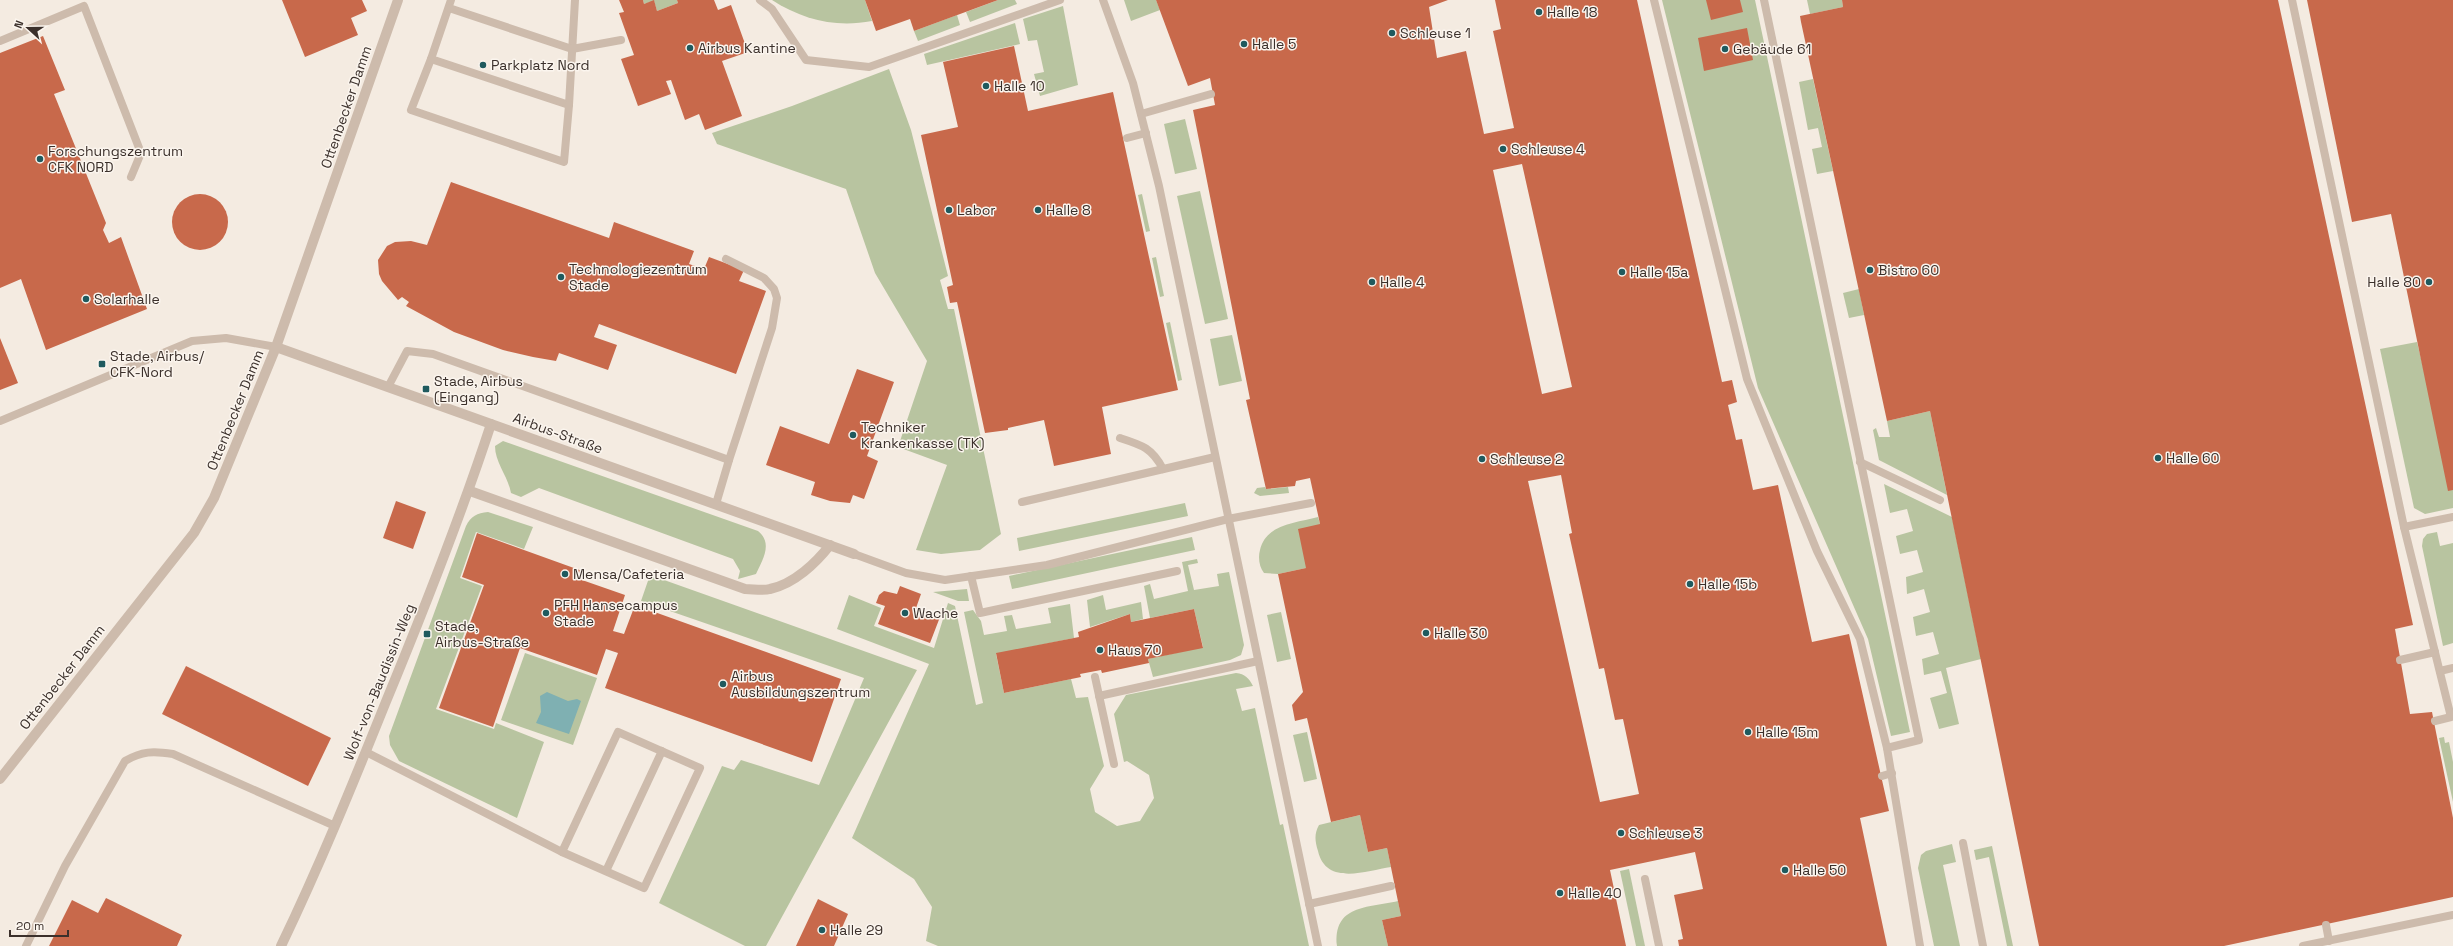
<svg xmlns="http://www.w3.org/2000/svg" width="2453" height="946" font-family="'Space Grotesk',sans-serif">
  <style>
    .green { fill: #b8c4a0 }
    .water { fill: #7fb0b2 }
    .building { fill: #c8694b; fill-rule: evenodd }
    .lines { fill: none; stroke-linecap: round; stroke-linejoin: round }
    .service { stroke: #cdbbac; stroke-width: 8 }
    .minor { stroke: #cdbbac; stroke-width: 10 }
    .poi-dot { fill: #1f5a5e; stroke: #fbf5ee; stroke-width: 1.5 }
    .labels { text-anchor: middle; stroke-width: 3; stroke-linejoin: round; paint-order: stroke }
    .poi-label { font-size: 14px; fill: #3b302b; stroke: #fbf5ee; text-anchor: start }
    .street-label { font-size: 14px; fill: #3b302b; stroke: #fbf5ee }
  </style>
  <rect width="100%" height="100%" fill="#f4ebe1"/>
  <g class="green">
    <polygon points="643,0 677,0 678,3 657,11 654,1 644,4"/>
    <path d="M772 0H865L872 21C836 28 803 20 772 0Z"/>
    <polygon points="998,0 1015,0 1017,4 970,22 966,12"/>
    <polygon points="1124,0 1156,0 1160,10 1131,21"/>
    <polygon points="1662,0 1755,0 1910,732 1891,736 1868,639 1758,388"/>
    <polygon points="1807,0 1842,0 1843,7 1810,14"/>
    <polygon points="1063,6 1078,85 1040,96 1034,74 1044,72 1037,40 1028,41 1023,19"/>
    <polygon points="957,15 960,25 918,41 914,31"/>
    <polygon points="1015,23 1020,44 927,65 924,54"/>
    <polygon points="889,69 911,130 948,276 940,280 948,309 954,309 1001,534 980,550 941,554 916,550 947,465 898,447 927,361 875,273 846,189 717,144 712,133 792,106"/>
    <polygon points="1813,79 1833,171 1817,174 1812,149 1822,147 1818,128 1808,130 1799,82"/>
    <polygon points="1185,119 1197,169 1175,174 1164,124"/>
    <polygon points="1200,191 1228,319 1205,324 1177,196"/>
    <polygon points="1142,194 1150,231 1146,232 1138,195"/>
    <polygon points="1156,257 1164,296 1160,297 1152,258"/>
    <polygon points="1859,289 1864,315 1849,318 1843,293"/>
    <polygon points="1170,322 1182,380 1178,381 1166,323"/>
    <polygon points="1232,335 1242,381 1219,386 1210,339"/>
    <polygon points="2417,342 2453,490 2453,508 2425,514 2414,508 2380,349"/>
    <polygon points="1930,411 1947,495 1879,460 1873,430 1876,428 1879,437 1890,437 1887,421"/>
    <path d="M503 441 758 531C773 543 763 559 756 574L738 579 740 571 733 559 539 488 521 497 511 493C508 476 495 463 495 446Z"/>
    <polygon points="1884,484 1952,517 1981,659 1946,668 1959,724 1939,729 1930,698 1947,693 1941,671 1924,675 1922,659 1939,654 1933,632 1916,636 1913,617 1930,612 1924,589 1907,594 1906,577 1923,572 1917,550 1900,554 1896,536 1913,531 1907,509 1890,513"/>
    <polygon points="1265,487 1266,489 1288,487 1289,493 1260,496 1254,493 1257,488"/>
    <polygon points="1185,503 1188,516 1019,551 1017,538"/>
    <path d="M488 512 533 527 524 549 476 532 460 578 482 586 436 709 494 729 496 723 544 742 517 818 399 761 390 745 389 736 466 526C471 516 477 513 488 512Z"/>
    <path d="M1318 517 1320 524 1306 568 1278 574 1264 573C1259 567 1258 557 1260 550 1266 524 1296 523 1318 517Z"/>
    <polygon points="2437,532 2440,546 2453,543 2453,643 2443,646 2422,546 2423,539 2427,534"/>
    <polygon points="1192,537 1195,550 1012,589 1009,576"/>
    <polygon points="1197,559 1198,563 1188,565 1194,590 1219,586 1217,574 1229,572 1244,645 1241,655 1230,660 1153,677 1148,659 1203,647 1194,609 1150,618 1144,586 1150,584 1154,599 1188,591 1182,562"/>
    <polygon points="650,575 917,670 766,946 745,946 659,903 722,766 734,770 741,760 819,785 864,678 641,601"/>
    <polygon points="967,589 969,601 958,601 933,592"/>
    <path d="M849 595 881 608 874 626 934 648 948 603 955 606 976 705 983 703 964 612 973 610 981 621 984 635 1007 631 1004 616 1012 615 1016 629 1051 623 1048 608 1070 604 1074 638 996 654 1004 693 1071 679 1076 698 1088 697 1104 766 1090 789 1095 812 1117 826 1140 821 1154 798 1149 775 1127 761 1124 762 1114 714 1126 695 1236 673C1245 674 1249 678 1253 686L1236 689 1242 711 1255 708 1280 825 1283 824 1309 946H938L926 941 932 907 914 879 852 838 929 664 837 629Z"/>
    <polygon points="1103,595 1106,610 1141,602 1143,619 1131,622 1130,614 1090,627 1087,600"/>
    <polygon points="1281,612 1291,659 1277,662 1267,615"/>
    <polygon points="525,653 597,678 573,745 501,720"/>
    <polygon points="1307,732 1317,779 1304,782 1293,735"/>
    <polygon points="2444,737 2445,743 2449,742 2453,762 2453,802 2439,738"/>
    <path d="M1360 815 1368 852 1387 848 1391 867C1366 871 1326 886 1318 851 1315 841 1314 834 1319 825Z"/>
    <polygon points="1952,844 1956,862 1943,865 1960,946 1934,946 1918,868 1921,855 1926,851"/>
    <polygon points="1992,846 2013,946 2007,946 1989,857 1976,860 1974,850"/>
    <polygon points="1629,869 1645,946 1636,946 1620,871"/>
    <path d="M1398 901 1401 916 1382 920 1388 946H1337C1333 905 1367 908 1398 901Z"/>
  </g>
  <polygon class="water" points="547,692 568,701 577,699 581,701 569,734 536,723 541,712 540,696"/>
  <g class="building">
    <polygon points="282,0 362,0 367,11 351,18 358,35 305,57"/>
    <polygon points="619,0 643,0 644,4 654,0 657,11 678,3 677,0 714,0 718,10 731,5 748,52 722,61 742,116 705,130 699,114 685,120 671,80 666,81 671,94 638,106 621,59 634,55 619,13 624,12"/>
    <polygon points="865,0 998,0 914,31 910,19 876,31"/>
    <path d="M1156 0H1448L1429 7 1437 58 1466 51 1484 134 1514 128 1493 31 1501 29 1495 0H1637L1722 382 1732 380 1737 402 1728 405 1736 440 1742 439 1753 490 1778 485 1812 642 1849 634 1889 811 1860 818 1887 946H1679L1678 940 1683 939 1674 895 1703 889 1695 852 1610 870 1626 946H1388L1382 920 1401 916 1387 848 1368 852 1360 815 1331 822 1307 718 1295 721 1292 705 1303 692 1278 574 1306 568 1298 529 1320 524 1310 478 1296 481 1295 486 1266 489 1246 400 1250 399 1193 110 1215 105 1210 78 1188 86ZM1522 164 1572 387 1542 394 1493 170ZM1561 475 1572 533 1569 534 1599 669 1604 668 1615 720 1623 719 1639 794 1600 802 1528 481Z"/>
    <polygon points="1706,0 1740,0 1743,12 1711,20"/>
    <polygon points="1842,0 2278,0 2413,625 2395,629 2410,714 2432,712 2453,818 2453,897 2224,946 2039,946 1930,411 1887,421 1801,22 1800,16 1843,7"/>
    <polygon points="2307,0 2453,0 2453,490 2448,491 2391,214 2352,222"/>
    <polygon points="1747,28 1753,60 1704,71 1698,38"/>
    <polygon points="43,36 65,90 54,94 106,223 103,230 109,243 121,237 147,309 46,350 21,279 0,288 0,53"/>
    <polygon points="1014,46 1028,111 1113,92 1178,390 1102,407 1111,454 1054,466 1044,420 1008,428 1008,430 985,433 957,302 950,303 947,287 953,285 921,135 958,127 943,62"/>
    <polygon points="451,182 609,238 614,222 694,251 689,264 704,269 709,257 744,270 739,281 766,291 736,374 599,324 594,337 617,345 608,370 559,353 556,361 533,357 503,350 454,332 406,306 409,302 402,297 398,300 382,281 379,274 378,260 387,246 395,242 411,241 427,245"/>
    <circle cx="200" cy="222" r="28"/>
    <polygon points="0,338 18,383 0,390"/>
    <polygon points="857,369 894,382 867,456 878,461 864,499 853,495 850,503 830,501 811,495 815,482 766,465 780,426 829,444"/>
    <polygon points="396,501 426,512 413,549 383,538"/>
    <polygon points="477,533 585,572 582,580 625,595 613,631 624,634 635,605 841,679 812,762 605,688 618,653 606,649 597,675 520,648 493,727 439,708 484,585 462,577"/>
    <polygon points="900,586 921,594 916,608 940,617 930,643 878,624 885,606 876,603 879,595 884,591 897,594"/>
    <polygon points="1194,609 1203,648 1148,659 1149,663 1102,673 1101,670 1080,674 1081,677 1004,693 996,653 1079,637 1078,632 1130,614 1131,622"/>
    <polygon points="186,666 331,738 308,786 162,714"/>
    <polygon points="106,898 182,935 177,946 49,946 72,900 98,913"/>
    <polygon points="818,899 848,914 834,946 796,946"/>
  </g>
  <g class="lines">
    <g class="service">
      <polyline points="451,0 431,59 569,105 575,0"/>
      <polyline points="760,0 772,9 806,60 869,67 1060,0"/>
      <polyline points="1103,0 1133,83 1159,186 1318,946"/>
      <polyline points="1654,0 1747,379 1817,551 1860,639 1887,748"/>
      <polyline points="1764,0 1919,740 1887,748 1920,946"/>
      <polyline points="2292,0 2404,527 2451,717 2435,721"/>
      <polyline points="449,8 572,49 621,40"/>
      <polyline points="0,41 84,6 141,153 131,177"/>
      <polyline points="431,59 411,110 564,162 569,105"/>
      <polyline points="1141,114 1211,94"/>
      <polyline points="1127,138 1146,133"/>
      <polyline points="726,259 764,278 774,289 777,298 772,328 729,460"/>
      <polyline points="388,387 407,351 433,354 729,460 716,504"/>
      <polyline points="0,421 192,341 226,338 276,347"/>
      <path d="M1120 438C1142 445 1152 448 1163 469"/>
      <polyline points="1860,462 1940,500"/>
      <polyline points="1022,502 1215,457"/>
      <polyline points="2404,527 2453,517"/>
      <polyline points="854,554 906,573 945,580 1047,565 1228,519 1311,503"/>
      <polyline points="971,576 980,613 1177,571"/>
      <polyline points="2400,660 2435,652"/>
      <polyline points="2440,671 2453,668"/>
      <polyline points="1095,677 1114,764"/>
      <polyline points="1099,696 1258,661"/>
      <polygon points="618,732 700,768 644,888 562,852"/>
      <polyline points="366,752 562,852"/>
      <polyline points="1882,776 1892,773"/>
      <polyline points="1963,843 1983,946"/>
      <polyline points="606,871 662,751"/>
      <polyline points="1645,879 1659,946"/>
      <polyline points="1309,904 1391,886"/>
      <polyline points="2326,925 2329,941"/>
      <path d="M26 946 65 866 125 761C142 751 153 751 173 754L335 826"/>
      <polyline points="2303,946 2453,915"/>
    </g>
    <g class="minor">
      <polyline points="276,347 854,554"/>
      <path d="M470 491 745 589C753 589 763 591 770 589 794 584 816 563 830 545"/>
      <polyline points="0,779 194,533 214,498 276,347 398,0"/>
      <path d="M281 946C319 867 352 786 385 704 423 612 460 519 491 424"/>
    </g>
  </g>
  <g class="poi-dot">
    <circle cx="1539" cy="12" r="4"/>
    <circle cx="1392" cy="33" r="4"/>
    <circle cx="1244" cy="44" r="4"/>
    <circle cx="690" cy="48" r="4"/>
    <circle cx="1725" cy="49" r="4"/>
    <circle cx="483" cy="65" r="4"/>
    <circle cx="986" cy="86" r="4"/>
    <circle cx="1503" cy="149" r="4"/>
    <circle cx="40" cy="159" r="4"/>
    <circle cx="949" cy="210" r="4"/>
    <circle cx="1038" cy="210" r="4"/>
    <circle cx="1870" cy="270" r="4"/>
    <circle cx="1622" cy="272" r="4"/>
    <circle cx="561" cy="277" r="4"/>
    <circle cx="1372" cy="282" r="4"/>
    <circle cx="2429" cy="282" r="4"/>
    <circle cx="86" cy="299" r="4"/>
    <rect x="98" y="360" width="8" height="8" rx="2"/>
    <rect x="422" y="385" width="8" height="8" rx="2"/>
    <circle cx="853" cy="435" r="4"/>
    <circle cx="2158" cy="458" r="4"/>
    <circle cx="1482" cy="459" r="4"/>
    <circle cx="565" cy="574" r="4"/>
    <circle cx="1690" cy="584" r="4"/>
    <circle cx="546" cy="613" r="4"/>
    <circle cx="905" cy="613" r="4"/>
    <circle cx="1426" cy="633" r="4"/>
    <rect x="423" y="630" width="8" height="8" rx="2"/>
    <circle cx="1100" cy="650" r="4"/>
    <circle cx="723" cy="684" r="4"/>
    <circle cx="1748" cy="732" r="4"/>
    <circle cx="1621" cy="833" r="4"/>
    <circle cx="1785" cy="870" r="4"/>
    <circle cx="1560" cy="893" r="4"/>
    <circle cx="822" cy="930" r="4"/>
  </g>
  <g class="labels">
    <g class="poi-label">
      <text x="1547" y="17">Halle 18</text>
      <text x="1400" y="38">Schleuse 1</text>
      <text x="1252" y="49">Halle 5</text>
      <text x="698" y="53">Airbus Kantine</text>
      <text x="1733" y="54">Gebäude 61</text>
      <text x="491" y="70">Parkplatz Nord</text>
      <text x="994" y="91">Halle 10</text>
      <text x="1511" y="154">Schleuse 4</text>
      <text x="48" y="156">Forschungszentrum<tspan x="48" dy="16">CFK NORD</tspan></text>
      <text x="957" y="215">Labor</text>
      <text x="1046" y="215">Halle 8</text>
      <text x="569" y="274">Technologiezentrum<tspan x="569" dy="16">Stade</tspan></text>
      <text x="1878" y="275">Bistro 60</text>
      <text x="1630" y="277">Halle 15a</text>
      <text x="1380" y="287">Halle 4</text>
      <text x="2421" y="287" text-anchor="end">Halle 80</text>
      <text x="94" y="304">Solarhalle</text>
      <text x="110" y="361">Stade, Airbus/<tspan x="110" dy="16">CFK-Nord</tspan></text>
      <text x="434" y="386">Stade, Airbus<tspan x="434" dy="16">(Eingang)</tspan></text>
      <text x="861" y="432">Techniker<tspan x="861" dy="16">Krankenkasse (TK)</tspan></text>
      <text x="2166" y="463">Halle 60</text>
      <text x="1490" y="464">Schleuse 2</text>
      <text x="573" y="579">Mensa/Cafeteria</text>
      <text x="1698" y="589">Halle 15b</text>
      <text x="554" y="610">PFH Hansecampus<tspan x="554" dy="16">Stade</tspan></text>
      <text x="913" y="618">Wache</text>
      <text x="435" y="631">Stade,<tspan x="435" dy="16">Airbus-Straße</tspan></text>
      <text x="1434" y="638">Halle 30</text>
      <text x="1108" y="655">Haus 70</text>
      <text x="731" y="681">Airbus<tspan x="731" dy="16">Ausbildungszentrum</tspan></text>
      <text x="1756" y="737">Halle 15m</text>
      <text x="1629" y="838">Schleuse 3</text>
      <text x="1793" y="875">Halle 50</text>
      <text x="1568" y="898">Halle 40</text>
      <text x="830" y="935">Halle 29</text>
    </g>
    <g class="street-label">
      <text transform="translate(346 107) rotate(-71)" y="5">Ottenbecker Damm</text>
      <text transform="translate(235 410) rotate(-68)" y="5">Ottenbecker Damm</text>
      <text transform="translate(558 433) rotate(20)" y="5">Airbus-Straße</text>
      <text transform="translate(62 677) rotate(-52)" y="5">Ottenbecker Damm</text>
      <text transform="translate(379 682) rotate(-68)" y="5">Wolf-von-Baudissin-Weg</text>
    </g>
  </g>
  <g transform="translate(28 28) rotate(291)" stroke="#fbf5ee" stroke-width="3" paint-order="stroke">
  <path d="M0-3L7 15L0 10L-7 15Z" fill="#3b302b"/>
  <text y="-6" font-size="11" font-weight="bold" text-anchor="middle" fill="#3b302b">N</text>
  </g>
  <path d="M10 930v6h58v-6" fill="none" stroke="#3b302b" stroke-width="2"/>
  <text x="16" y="930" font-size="12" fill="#3b302b" stroke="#fbf5ee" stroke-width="3" paint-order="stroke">20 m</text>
</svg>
